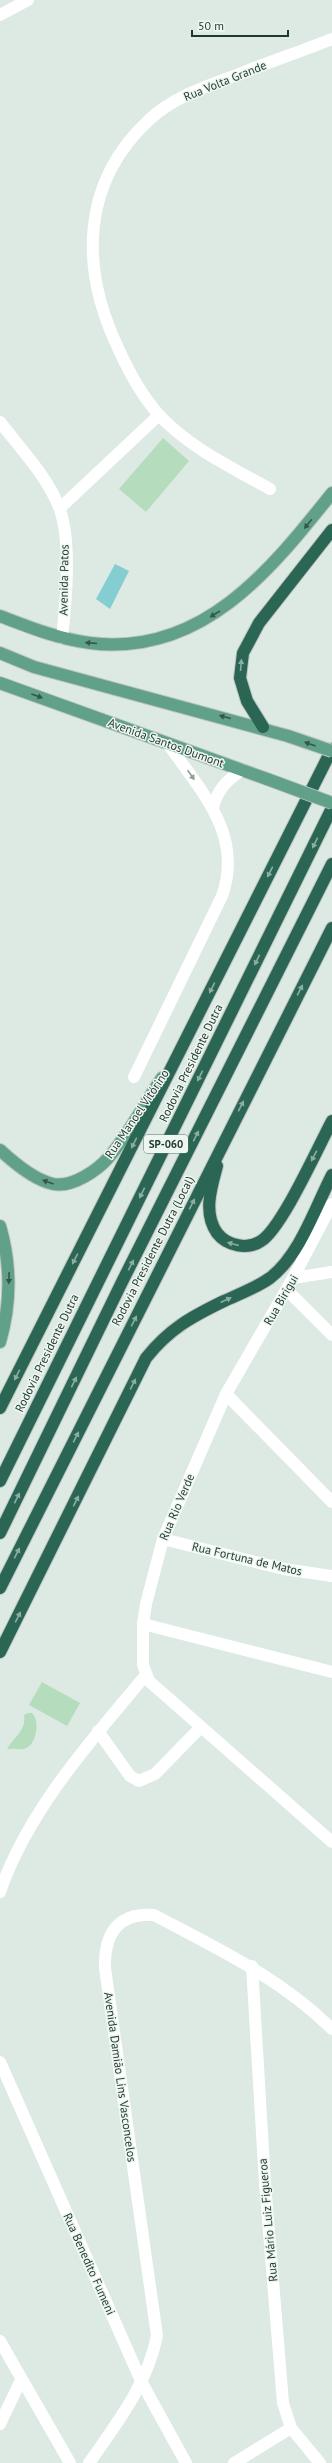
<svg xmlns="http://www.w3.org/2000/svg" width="332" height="2463" font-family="'PT Sans',sans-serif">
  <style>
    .green { fill: #b5dcbc }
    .water { fill: #84cdd0 }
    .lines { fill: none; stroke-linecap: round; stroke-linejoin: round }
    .major-casing { stroke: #bcc4c1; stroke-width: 14 }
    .highway-casing { stroke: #bcc4c1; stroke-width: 14 }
    .minor { stroke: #fff; stroke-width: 12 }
    .major { stroke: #61a089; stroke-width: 12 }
    .highway { stroke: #2b6553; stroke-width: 12 }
    .major-bridge-casing { stroke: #bcc4c1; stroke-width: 14; stroke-linecap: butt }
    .major-bridge { stroke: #61a089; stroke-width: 12 }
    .oneway { fill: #33584a }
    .oneway2 { fill: #8caea2 }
    .oneway3 { fill: #8f9c97 }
    .labels { text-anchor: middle; stroke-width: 3; stroke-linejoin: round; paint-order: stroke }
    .shield { fill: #eef6f1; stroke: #5d7269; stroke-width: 1 }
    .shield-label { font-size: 11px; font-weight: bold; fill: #1f392f }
    .street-label { font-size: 12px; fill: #1f392f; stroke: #eef6f1 }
  </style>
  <rect width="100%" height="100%" fill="#ddeae3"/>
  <g class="green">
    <polygon points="163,438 189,461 146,512 119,489"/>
    <polygon points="42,1682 80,1703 67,1726 29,1705"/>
    <path d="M28 1713H32C40 1720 37 1744 26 1748 21 1751 13 1747 7 1750 12 1738 27 1731 24 1715Z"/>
  </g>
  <polygon class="water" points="115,564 129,571 110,609 96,599"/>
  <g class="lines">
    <g class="major-casing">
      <g id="major">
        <path d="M0 616C29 627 58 639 90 643 201 657 270 571 332 493"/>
        <polyline points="0,653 34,667 288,736"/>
        <polyline points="0,683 267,779"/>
        <path d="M0 1150C14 1163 34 1180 53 1184 72 1188 98 1170 109 1157 127 1137 146 1101 162 1078"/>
        <path d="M0 1226C11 1264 11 1304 0 1342"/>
      </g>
    </g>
    <g class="highway-casing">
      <g id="highway">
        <polyline points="263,727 247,701 240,678 243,653 259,623 332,530"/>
        <path d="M217 1166C211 1188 203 1213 217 1233 227 1246 248 1250 261 1241 282 1228 318 1147 332 1121"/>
        <polyline points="0,1408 332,749"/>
        <polyline points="0,1481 332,808"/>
        <polyline points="0,1533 121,1284 332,864"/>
        <polyline points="0,1588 332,928"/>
        <path d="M0 1652 146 1358C169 1329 191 1317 224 1301 239 1294 256 1288 270 1278 300 1255 315 1208 332 1175"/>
      </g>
    </g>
    <g class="minor">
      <polyline points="0,15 28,0"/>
      <path d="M0 422C20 448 47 476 59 507 72 541 66 602 62 638"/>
      <path d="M270 489C231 467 190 448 159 415 143 397 129 372 119 350 80 269 80 183 150 119 175 96 208 86 239 74 270 62 301 51 332 39"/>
      <polyline points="60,508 159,415"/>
      <path d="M213 808C217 790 227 780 242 770"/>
      <path d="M134 1077 222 896C244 835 201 791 168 744"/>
      <polyline points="332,1204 293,1278 226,1394 163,1539 146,1604 143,1624 143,1665 149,1681 332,1842"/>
      <polyline points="293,1278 332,1272"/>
      <polyline points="287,1290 332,1335"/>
      <polyline points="226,1394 332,1502"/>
      <polyline points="163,1539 284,1569 332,1576"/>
      <polyline points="143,1624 332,1672"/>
      <polyline points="98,1731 130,1776 139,1781 155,1774 201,1727"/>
      <path d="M0 1892C27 1812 92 1739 145 1676"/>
      <polyline points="252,1966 265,2183 283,2403 291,2428 320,2463"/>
      <polyline points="0,2062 142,2383 186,2463"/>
      <polyline points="0,2341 70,2463"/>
      <polyline points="0,2424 21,2380"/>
      <path d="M89 2463C117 2423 147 2385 157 2336L105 1968C104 1934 118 1912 154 1915 218 1949 279 1977 332 2029"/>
      <polyline points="234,2463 291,2428"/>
    </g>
    <use href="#major" class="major"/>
    <use href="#highway" class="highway"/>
    <g class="major-bridge-casing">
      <g id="major-bridge">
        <polyline points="288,736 332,751"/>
        <polyline points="267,779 332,803"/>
      </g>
    </g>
    <use href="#major-bridge" class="major-bridge"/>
  </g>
  <defs><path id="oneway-solid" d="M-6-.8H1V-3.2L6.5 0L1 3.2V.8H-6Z"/></defs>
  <g class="oneway">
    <use href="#oneway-solid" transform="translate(308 524) rotate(129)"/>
    <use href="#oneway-solid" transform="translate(215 614) rotate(148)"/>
    <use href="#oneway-solid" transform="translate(91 643) rotate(-175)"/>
    <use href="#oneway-solid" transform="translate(37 696) rotate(20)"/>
    <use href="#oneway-solid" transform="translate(225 717) rotate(-165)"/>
    <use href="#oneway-solid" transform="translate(310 744) rotate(-160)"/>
    <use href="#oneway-solid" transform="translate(48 1182) rotate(-160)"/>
    <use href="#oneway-solid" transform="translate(9 1278) rotate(91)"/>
  </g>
  <g class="oneway2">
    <use href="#oneway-solid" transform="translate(241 665) rotate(-85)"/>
    <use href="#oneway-solid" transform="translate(315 843) rotate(116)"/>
    <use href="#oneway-solid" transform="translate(270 872) rotate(117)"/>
    <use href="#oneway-solid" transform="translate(257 960) rotate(116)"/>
    <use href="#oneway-solid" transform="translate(212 988) rotate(117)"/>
    <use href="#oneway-solid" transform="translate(300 990) rotate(-63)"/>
    <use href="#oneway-solid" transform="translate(200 1076) rotate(116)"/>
    <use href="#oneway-solid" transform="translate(241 1106) rotate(-63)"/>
    <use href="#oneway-solid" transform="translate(196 1136) rotate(-63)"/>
    <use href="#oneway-solid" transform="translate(134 1143) rotate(117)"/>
    <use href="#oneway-solid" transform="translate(314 1156) rotate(118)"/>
    <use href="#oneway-solid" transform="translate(142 1193) rotate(116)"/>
    <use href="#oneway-solid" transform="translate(192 1204) rotate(-63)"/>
    <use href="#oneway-solid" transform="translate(233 1244) rotate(-165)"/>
    <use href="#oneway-solid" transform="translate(75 1259) rotate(117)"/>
    <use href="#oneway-solid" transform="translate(131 1265) rotate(-63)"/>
    <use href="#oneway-solid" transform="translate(226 1300) rotate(-25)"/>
    <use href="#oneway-solid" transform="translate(134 1321) rotate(-63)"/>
    <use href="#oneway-solid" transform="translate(17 1375) rotate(117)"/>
    <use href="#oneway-solid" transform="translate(74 1382) rotate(-64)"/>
    <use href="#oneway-solid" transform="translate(133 1384) rotate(-63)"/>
    <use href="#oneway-solid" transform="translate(76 1437) rotate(-63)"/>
    <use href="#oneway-solid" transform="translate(17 1498) rotate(-64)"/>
    <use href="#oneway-solid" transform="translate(76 1501) rotate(-64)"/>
    <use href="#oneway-solid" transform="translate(17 1553) rotate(-63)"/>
    <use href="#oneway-solid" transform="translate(18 1617) rotate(-63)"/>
  </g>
  <use class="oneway3" href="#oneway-solid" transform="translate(191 775) rotate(55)"/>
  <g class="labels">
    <rect class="shield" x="144" y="1135" width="44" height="18" rx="3"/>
    <g class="shield-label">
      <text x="166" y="1148">SP-060</text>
    </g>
    <g class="street-label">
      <text transform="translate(225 81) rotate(-22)" y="4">Rua Volta Grande</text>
      <text transform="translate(64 580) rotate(-89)" y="4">Avenida Patos</text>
      <text transform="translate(166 743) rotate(20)" y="4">Avenida Santos Dumont</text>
      <text transform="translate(191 1063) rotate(-64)" y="4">Rodovia Presidente Dutra</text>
      <text transform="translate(137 1114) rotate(-56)" y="4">Rua Manoel Vitórino</text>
      <text transform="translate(153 1251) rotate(-63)" y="4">Rodovia Presidente Dutra (Local)</text>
      <text transform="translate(281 1300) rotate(-60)" y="4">Rua Birigui</text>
      <text transform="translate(47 1353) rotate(-64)" y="4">Rodovia Presidente Dutra</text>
      <text transform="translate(177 1507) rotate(-67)" y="4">Rua Rio Verde</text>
      <text transform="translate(247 1559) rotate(13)" y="4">Rua Fortuna de Matos</text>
      <text transform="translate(120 2077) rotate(82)" y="4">Avenida Damião Lins Vasconcelos</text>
      <text transform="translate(268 2220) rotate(-95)" y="4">Rua Mário Luiz Figueroa</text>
      <text transform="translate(89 2264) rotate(66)" y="4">Rua Benedito Fumeni</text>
    </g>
  </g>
  <path d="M192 30v6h96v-6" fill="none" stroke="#1f392f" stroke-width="2"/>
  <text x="198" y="30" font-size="12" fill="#1f392f" stroke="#eef6f1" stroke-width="3" paint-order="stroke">50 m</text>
</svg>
